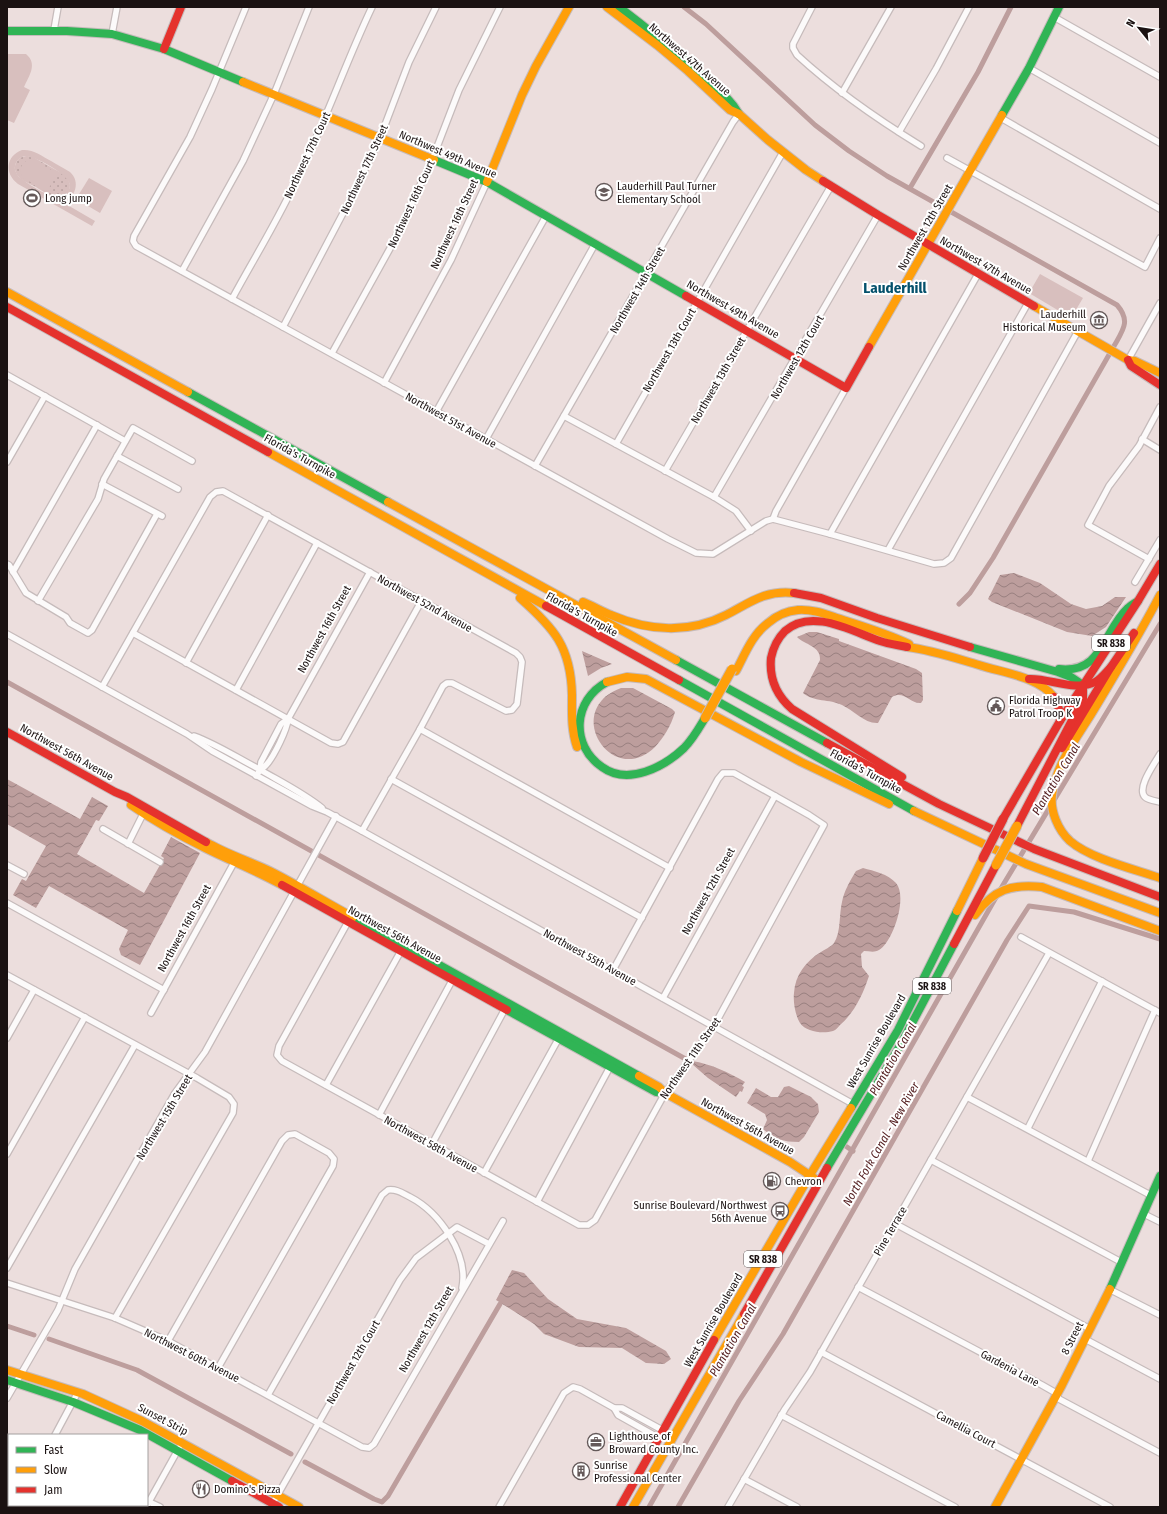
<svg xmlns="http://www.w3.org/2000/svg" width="1167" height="1514" font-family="'Fira Sans Condensed',sans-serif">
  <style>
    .grass { fill: url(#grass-dots) }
    .park { fill: #d8bfbe; fill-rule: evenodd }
    .water { fill: url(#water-waves) }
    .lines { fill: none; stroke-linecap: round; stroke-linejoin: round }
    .canal { stroke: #bd9e9d; stroke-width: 5 }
    .street-casing { stroke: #c6bbbb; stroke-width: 8 }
    .fast-casing { stroke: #c6bbbb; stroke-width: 10 }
    .slow-casing { stroke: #c6bbbb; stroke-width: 10 }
    .jam-casing { stroke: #c6bbbb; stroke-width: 10 }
    .street { stroke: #fcfafa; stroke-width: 5.5 }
    .fast { stroke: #30b455; stroke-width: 8 }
    .slow { stroke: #ff9f0a; stroke-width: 8 }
    .jam { stroke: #e5322d; stroke-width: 8 }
    .slow-bridge-casing { stroke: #c6bbbb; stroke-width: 11; stroke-linecap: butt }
    .jam-bridge-casing { stroke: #c6bbbb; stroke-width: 11; stroke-linecap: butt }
    .slow-bridge { stroke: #ff9f0a; stroke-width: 9 }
    .jam-bridge { stroke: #e5322d; stroke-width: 9 }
    .labels { text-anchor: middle; stroke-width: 4; stroke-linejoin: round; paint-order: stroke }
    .shield { fill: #fff; stroke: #5f5959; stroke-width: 1 }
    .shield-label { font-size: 10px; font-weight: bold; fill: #1b1212 }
    .street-label { font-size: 11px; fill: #1b1212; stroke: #fff }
    .poi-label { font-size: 11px; fill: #1b1212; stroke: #fff; text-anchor: start }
    .water-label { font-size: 12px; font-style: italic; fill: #562123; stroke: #fff }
    .district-label { font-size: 15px; font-weight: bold; fill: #04516c; stroke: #fff }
  </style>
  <defs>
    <pattern id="grass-dots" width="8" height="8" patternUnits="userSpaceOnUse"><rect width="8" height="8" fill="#d8bfbe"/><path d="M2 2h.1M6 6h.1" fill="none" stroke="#b9a3a2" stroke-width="1.8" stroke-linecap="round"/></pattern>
    <pattern id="water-waves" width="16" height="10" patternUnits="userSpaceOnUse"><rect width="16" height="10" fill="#bd9e9d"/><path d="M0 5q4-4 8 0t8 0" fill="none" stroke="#997f7f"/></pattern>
  </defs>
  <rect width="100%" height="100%" fill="#ecdedd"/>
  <path class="grass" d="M27 156 33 157 63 174 68 179 70 185C68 208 47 194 36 187 30 184 22 181 18 176 11 167 17 156 27 156Z"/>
  <g class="park">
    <path d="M7 54H26C38 64 29 76 24 87L30 90 14 123 7 120Z"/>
    <path d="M22 150C33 149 42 156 51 161 57 165 64 168 70 172 81 182 75 197 64 203L95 221 92 226 18 184C4 173 6 156 22 150ZM24 156C36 156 68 174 70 185 67 212 30 185 19 177 12 169 14 160 24 156Z"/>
    <path d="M31 159 37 160V162L57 173 47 192 22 177C18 169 22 161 31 159Z"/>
    <polygon points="89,178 112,191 100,213 76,199"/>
    <polygon points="1040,274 1083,298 1071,318 1029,293"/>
  </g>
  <g class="water">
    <polygon points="1014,573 1040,583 1071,604 1086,609 1102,606 1115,597 1126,597 1106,627 1092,636 1067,632 992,602 988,599 1000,575"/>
    <path d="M809 632H817L839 639V641L916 669 922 673 923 700 921 703C910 704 904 690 892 697L878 723C865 724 853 710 842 705 830 699 813 702 803 693L820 660C821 646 805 645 797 637Z"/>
    <polygon points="582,651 612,664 601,668 588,676"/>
    <path d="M621 688H633L672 709 675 712C671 726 664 737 655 747 612 789 561 710 621 688Z"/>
    <polygon points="7,779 80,819 92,797 108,806 99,821 96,820 77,854 144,893 164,858 161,856 171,837 200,853 140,965 121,955 119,949 128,930 49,886 36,908 13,895 22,879 26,881 46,846 7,824"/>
    <path d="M863 868C874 871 888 874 896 883 908 897 893 942 879 950 874 953 869 951 864 951L861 954 862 967 869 976C863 994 855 1012 840 1025 838 1027 836 1030 833 1031 823 1034 806 1032 800 1023 795 1015 793 1001 794 993 795 975 806 961 821 952 825 949 831 947 834 943 841 933 839 914 842 902 844 891 850 881 856 871Z"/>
    <path d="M692 1061C711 1064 728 1072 745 1082L742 1086 744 1087 742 1092 740 1091 736 1097 708 1078 692 1064Z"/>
    <path d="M789 1086 811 1097 818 1104 819 1112 804 1137 799 1142C783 1142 775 1139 763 1129L767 1120 765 1114 747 1103 756 1088 771 1097H778L784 1087Z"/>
    <polygon points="512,1270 524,1273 548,1299 577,1319 626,1328 666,1351 671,1359 664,1364 646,1363 622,1348 579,1347 544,1334 534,1324 496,1300"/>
  </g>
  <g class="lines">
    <g class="canal">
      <path d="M684 7 706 24 815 125 849 151 887 176 1117 305C1131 321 1123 330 1114 346L993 558 970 593 959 604"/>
      <polyline points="910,188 978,72 1011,7"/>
      <polyline points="7,682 691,1062"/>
      <polyline points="847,1147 853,1151"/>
      <polyline points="7,1326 34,1335"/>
      <polyline points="49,1339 137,1370 291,1454"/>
      <polyline points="305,1462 374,1499 382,1502 388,1496 500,1304"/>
      <polyline points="649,1507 1003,885 1160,624"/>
      <polyline points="678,1507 739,1401 783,1334 1007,940 1029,906 1074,912 1160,939"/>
    </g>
    <g class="street-casing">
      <g id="street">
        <polyline points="246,7 212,89 190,137 134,236 133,241 136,246 668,539 696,553 713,554 766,521 773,519"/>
        <path d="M812 7 793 44V48L797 55C835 90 877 119 921 146"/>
        <polyline points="1054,17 1160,77"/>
        <polyline points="54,30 58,7"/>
        <polyline points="112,34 117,7"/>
        <polyline points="1029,68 1160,143"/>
        <polyline points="842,93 891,7"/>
        <polyline points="1001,118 1160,209"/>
        <polyline points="899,132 936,69 969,7"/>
        <polyline points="947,158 1145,267 1160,238"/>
        <polyline points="182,271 243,161 274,94 309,7"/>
        <path d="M232 299C252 262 275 225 293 187 323 129 344 66 372 7"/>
        <polyline points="283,327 350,200 380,138 409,62 436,7"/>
        <polyline points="332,353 393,243 432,160 459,90 500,7"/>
        <polyline points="1128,360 1160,303"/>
        <polyline points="7,375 125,441"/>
        <polyline points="384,383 451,260 487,182"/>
        <polyline points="436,412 546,216"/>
        <polyline points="564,416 714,497 736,511 751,531"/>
        <polyline points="486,439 595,244"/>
        <polyline points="1142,439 1160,450"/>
        <polyline points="616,444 783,152"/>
        <polyline points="117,456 178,489"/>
        <polyline points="7,462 45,396"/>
        <polyline points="535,466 733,122 739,114"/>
        <polyline points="665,471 831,186"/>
        <polyline points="102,484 162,516"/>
        <polyline points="714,497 878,215"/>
        <polyline points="773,519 830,534 934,564 944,563 951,558 1078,331"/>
        <polyline points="773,519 776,511 846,388"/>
        <polyline points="830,534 978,274"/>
        <polyline points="888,550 1028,303"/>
        <polyline points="1149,559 1088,525 1109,486 1139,446 1160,407"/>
        <polyline points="7,564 9,565 26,593 66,617 70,623 88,633 92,630 157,514"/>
        <polyline points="13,572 97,425"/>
        <polyline points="1135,582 1160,540"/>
        <polyline points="38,601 98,499 104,479 133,428 192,461"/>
        <polyline points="133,633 331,743 338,744 343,742 422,600"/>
        <polyline points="7,634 187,734 212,751 312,806 327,812 362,831 853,1104"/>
        <polyline points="186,663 268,515"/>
        <polyline points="102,687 210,497 216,492 223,491 516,653 520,657 522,662 517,704 512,710 506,711 452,683 447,683 443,686 420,729 362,831"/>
        <polyline points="236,690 317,543"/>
        <polyline points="420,729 670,868"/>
        <path d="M194 736C216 744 236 757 257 768 279 781 302 792 322 808"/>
        <path d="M1160 754C1155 763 1136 788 1145 797 1148 800 1156 801 1160 802"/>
        <polyline points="260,770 261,762 281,724 288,719"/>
        <path d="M256 776C259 770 263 769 267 764 274 756 287 730 288 719L370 572"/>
        <polyline points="391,779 642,918"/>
        <polyline points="103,829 160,862"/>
        <polyline points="128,844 144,812"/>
        <polyline points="7,865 24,874"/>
        <polyline points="7,903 164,990"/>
        <polyline points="349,920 279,1046 277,1055 282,1061 579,1225 588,1225 595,1220 665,1093 714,1026 824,825 809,815 734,773 723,773 718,779 613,970"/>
        <polyline points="1021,937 1160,1013"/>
        <polyline points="7,975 197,1078 229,1097 234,1104 233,1113 115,1318"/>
        <polyline points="663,998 775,796"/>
        <polyline points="151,1013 236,859"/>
        <polyline points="7,1038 34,990"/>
        <polyline points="326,1085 402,949"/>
        <polyline points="967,1097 1152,1196"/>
        <polyline points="379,1115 454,977"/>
        <polyline points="1028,1128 1102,981"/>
        <polyline points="432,1144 506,1007"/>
        <polyline points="7,1154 85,1017"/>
        <polyline points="931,1160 1121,1262"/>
        <polyline points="1088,1161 1155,1010"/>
        <polyline points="484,1173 560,1036"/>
        <polyline points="537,1202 611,1065"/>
        <polyline points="1144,1214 1160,1222"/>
        <polyline points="894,1223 1090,1329"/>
        <polyline points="7,1268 135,1045"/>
        <polyline points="7,1283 115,1318 168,1341 362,1447 369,1448 374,1444 503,1221"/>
        <polyline points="858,1287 1042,1385 1056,1393 1059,1399 1160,1453"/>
        <polyline points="1109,1289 1160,1315"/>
        <polyline points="1085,1339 1160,1379"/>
        <polyline points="168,1341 282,1141 288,1135 295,1134 329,1153 334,1159 333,1166 218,1368"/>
        <polyline points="821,1352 1110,1507"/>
        <path d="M268 1395 382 1195 388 1190C397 1189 402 1193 410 1197 439 1212 469 1254 462 1288"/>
        <polyline points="7,1398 58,1310 75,1269 175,1093 205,1052 336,816"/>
        <polyline points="614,1408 622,1408 664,1431"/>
        <polyline points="781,1415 955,1507"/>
        <polyline points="55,1435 78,1392"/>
        <polyline points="744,1479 797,1507"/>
        <polyline points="147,1501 160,1507"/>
        <polyline points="273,1503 400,1280 416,1258 457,1227 489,1244"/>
        <polyline points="14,1507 15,1505"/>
        <polyline points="82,1507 83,1505"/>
        <polyline points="146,1507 179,1448"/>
        <polyline points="499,1507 564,1393 573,1387 580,1389 614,1408 618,1415 659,1438"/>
        <polyline points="728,1507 785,1409 810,1372 1049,953"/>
      </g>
    </g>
    <g class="fast-casing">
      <g id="fast">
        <path d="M619 7C648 29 676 52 703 76 716 88 730 98 739 114"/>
        <polyline points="7,31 67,31 112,34 164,49 243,82"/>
        <polyline points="1002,115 1029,68 1059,7"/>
        <polyline points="434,160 487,182 686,296"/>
        <polyline points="188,392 388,502"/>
        <polyline points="970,647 1058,672 1071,677 1083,685"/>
        <polyline points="676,660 827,743"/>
        <path d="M1059 669C1103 674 1103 631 1128 608 1131 605 1135 603 1138 601"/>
        <polyline points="679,680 914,811"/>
        <path d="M607 682C573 700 570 745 602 767 628 786 664 767 684 748 693 739 699 728 705 718"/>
        <polyline points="353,917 639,1076"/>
        <polyline points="507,1010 656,1092 665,1093"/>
        <polyline points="851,1108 898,1030 957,911"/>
        <polyline points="827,1168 901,1044 954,944"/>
        <polyline points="1110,1289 1160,1176"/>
        <polyline points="7,1380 73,1402 140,1430 232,1481"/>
      </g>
    </g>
    <g class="slow-casing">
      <g id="slow">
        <polyline points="607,7 657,45 688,71 730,110 739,114 768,140 806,170 823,181"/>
        <polyline points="243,82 434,160"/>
        <polyline points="487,182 522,95 536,66 569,7"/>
        <polyline points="7,292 188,392"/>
        <polyline points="1034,306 1128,360 1135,361 1160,373"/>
        <polyline points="869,347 1002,115"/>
        <polyline points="268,452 546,606"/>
        <polyline points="388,502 676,660"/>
        <path d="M1160 595C1140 634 1117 671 1095 708 1079 735 1056 763 1052 795 1050 811 1058 830 1070 841 1091 859 1134 869 1160 878"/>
        <path d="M520 598C554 628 571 647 572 695 572 713 571 730 577 747"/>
        <path d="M583 602C593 606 601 611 611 615 648 631 689 634 726 615 751 602 765 590 794 593"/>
        <path d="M907 647C932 650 955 658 979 665 1003 673 1037 676 1054 697"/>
        <path d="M736 671C745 654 752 635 768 623 776 616 787 611 798 610 812 609 825 614 837 618 862 626 886 633 909 644"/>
        <polyline points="607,682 627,677 646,679 801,762 889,804"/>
        <path d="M131 805C154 821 179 835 205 848 231 861 257 871 282 885"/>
        <polyline points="914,811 1026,864 1160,913"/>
        <path d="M206 842C226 854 249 861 270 871 298 885 325 902 353 917"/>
        <polyline points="957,911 983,858"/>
        <path d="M975 915C994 889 1011 884 1042 887L1160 931"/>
        <polyline points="639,1076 659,1087 665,1093 790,1162 814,1178"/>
        <polyline points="714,1340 810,1175 851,1108"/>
        <polyline points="7,1370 83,1394 142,1421 299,1507"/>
        <polyline points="633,1507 744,1314"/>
        <polyline points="995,1507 1062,1385 1110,1289"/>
      </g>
    </g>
    <g class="jam-casing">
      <g id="jam">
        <polyline points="164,49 181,7"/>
        <polyline points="823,181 878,215 1034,306"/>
        <polyline points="686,296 846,388 869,347"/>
        <polyline points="7,307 268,452"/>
        <polyline points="1128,360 1131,366 1160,385"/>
        <polyline points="794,593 821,598 877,618 970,647"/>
        <polyline points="546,606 679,680"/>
        <path d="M1029 679C1050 678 1075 692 1095 682 1101 679 1106 672 1111 667"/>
        <polyline points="1060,721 1138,601 1160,564"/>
        <polyline points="7,732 115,792 127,797 206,842"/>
        <polyline points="827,743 939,804 1034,849 1160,897"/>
        <polyline points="1062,748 1111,667 1134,633"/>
        <path d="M902 777 792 709C776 695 769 679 771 658 773 648 778 638 785 631 812 607 853 632 880 641 889 644 898 645 907 647"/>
        <polyline points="1003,819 1060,721 1059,709 1054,697"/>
        <polyline points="1017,826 1083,699 1083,685"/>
        <polyline points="282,885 507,1010"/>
        <polyline points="954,944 996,865"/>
        <polyline points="744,1314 827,1168"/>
        <polyline points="232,1481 279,1507"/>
        <polyline points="620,1507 714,1340"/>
      </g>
    </g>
    <use href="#street" class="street"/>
    <use href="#fast" class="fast"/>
    <use href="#slow" class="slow"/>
    <use href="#jam" class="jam"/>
    <g class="slow-bridge-casing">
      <g id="slow-bridge">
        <polyline points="705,718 732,669"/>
        <polyline points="996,865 1017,826"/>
      </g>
    </g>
    <g class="jam-bridge-casing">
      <polyline id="jam-bridge" points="983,858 1003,819"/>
    </g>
    <use href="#slow-bridge" class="slow-bridge"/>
    <use href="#jam-bridge" class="jam-bridge"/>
  </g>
  <defs>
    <g id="school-ring" transform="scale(0.9)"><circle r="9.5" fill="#fff" stroke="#645959" stroke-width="1.5"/><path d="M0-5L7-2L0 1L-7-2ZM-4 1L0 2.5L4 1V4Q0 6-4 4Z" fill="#645959"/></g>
    <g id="stadium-ring" transform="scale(0.9)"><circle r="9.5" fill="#fff" stroke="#645959" stroke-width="1.5"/><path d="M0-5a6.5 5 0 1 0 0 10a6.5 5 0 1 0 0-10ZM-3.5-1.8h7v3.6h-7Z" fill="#645959"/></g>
    <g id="museum-ring" transform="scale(0.9)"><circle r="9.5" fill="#fff" stroke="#645959" stroke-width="1.5"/><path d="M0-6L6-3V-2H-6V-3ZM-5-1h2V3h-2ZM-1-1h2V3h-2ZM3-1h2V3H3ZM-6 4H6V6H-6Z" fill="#645959"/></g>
    <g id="civic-ring" transform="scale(0.9)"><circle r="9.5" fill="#fff" stroke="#645959" stroke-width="1.5"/><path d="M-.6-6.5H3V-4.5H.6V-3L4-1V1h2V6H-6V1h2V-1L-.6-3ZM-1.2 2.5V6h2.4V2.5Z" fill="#645959"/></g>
    <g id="fuel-ring" transform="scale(0.9)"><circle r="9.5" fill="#fff" stroke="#645959" stroke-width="1.5"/><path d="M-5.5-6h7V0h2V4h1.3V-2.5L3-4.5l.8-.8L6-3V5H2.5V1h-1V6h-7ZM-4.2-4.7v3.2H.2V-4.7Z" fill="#645959"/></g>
    <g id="bus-ring" transform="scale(0.9)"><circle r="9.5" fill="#fff" stroke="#645959" stroke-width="1.5"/><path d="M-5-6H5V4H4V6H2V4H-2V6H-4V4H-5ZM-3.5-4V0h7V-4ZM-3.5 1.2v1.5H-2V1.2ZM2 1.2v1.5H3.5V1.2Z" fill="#645959"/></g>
    <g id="office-ring" transform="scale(0.9)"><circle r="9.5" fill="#fff" stroke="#645959" stroke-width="1.5"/><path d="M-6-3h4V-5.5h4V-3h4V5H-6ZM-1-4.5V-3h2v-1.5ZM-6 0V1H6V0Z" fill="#645959"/></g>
    <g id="building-ring" transform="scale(0.9)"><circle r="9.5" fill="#fff" stroke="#645959" stroke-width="1.5"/><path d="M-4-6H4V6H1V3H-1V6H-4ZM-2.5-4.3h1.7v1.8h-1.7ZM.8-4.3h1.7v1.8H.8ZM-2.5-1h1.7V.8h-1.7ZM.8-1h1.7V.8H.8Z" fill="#645959"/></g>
    <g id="restaurant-ring" transform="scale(0.9)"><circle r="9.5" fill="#fff" stroke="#645959" stroke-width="1.5"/><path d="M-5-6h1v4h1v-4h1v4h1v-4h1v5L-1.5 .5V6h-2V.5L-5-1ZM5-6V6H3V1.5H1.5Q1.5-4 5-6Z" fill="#645959"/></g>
  </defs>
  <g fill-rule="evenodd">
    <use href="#school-ring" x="604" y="192"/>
    <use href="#stadium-ring" x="32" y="198"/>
    <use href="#museum-ring" x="1099" y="320"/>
    <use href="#civic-ring" x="996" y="706"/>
    <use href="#fuel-ring" x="772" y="1181"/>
    <use href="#bus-ring" x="780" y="1211"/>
    <use href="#office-ring" x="596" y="1442"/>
    <use href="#building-ring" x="581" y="1471"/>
    <use href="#restaurant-ring" x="201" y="1489"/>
  </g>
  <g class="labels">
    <g class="shield">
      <rect x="1092" y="635" width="38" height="16" rx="3"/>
      <rect x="913" y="978" width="38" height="16" rx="3"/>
      <rect x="744" y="1251" width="38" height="16" rx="3"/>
    </g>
    <g class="shield-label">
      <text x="1111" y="647">SR 838</text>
      <text x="932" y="990">SR 838</text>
      <text x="763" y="1263">SR 838</text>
    </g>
    <g class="street-label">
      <text transform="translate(690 59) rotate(41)" y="4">Northwest 47th Avenue</text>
      <text transform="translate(448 154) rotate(23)" y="4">Northwest 49th Avenue</text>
      <text transform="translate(307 155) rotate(-65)" y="4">Northwest 17th Court</text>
      <text transform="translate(364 169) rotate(-65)" y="4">Northwest 17th Street</text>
      <text transform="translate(411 204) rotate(-65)" y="4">Northwest 16th Court</text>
      <text transform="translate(454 224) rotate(-65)" y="4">Northwest 16th Street</text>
      <text transform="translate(925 227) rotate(-60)" y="4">Northwest 12th Street</text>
      <text transform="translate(986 265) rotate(30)" y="4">Northwest 47th Avenue</text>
      <text transform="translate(637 290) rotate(-60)" y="4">Northwest 14th Street</text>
      <text transform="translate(733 309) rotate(30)" y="4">Northwest 49th Avenue</text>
      <text transform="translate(669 350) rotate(-60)" y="4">Northwest 13th Court</text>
      <text transform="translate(797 357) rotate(-60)" y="4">Northwest 12th Court</text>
      <text transform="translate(718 380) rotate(-60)" y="4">Northwest 13th Street</text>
      <text transform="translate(451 420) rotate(29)" y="4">Northwest 51st Avenue</text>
      <text transform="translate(300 456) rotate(29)" y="4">Florida's Turnpike</text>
      <text transform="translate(425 603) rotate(29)" y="4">Northwest 52nd Avenue</text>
      <text transform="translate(582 614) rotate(29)" y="4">Florida's Turnpike</text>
      <text transform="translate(324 629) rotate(-61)" y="4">Northwest 16th Street</text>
      <text transform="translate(67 752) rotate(29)" y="4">Northwest 56th Avenue</text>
      <text transform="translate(866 771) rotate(29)" y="4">Florida's Turnpike</text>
      <text transform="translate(708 891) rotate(-61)" y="4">Northwest 12th Street</text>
      <text transform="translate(184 928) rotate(-61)" y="4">Northwest 16th Street</text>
      <text transform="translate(395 934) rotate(29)" y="4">Northwest 56th Avenue</text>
      <text transform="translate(590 957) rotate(29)" y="4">Northwest 55th Avenue</text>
      <text transform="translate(876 1041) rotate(-60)" y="4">West Sunrise Boulevard</text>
      <text transform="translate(690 1058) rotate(-55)" y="4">Northwest 11th Street</text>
      <text transform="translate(164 1117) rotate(-59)" y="4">Northwest 15th Street</text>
      <text transform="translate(748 1126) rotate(29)" y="4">Northwest 56th Avenue</text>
      <text transform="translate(431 1144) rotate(29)" y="4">Northwest 58th Avenue</text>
      <text transform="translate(890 1231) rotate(-60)" y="4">Pine Terrace</text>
      <text transform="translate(713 1320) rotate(-60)" y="4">West Sunrise Boulevard</text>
      <text transform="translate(426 1329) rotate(-60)" y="4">Northwest 12th Street</text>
      <text transform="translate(1072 1338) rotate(-63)" y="4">8 Street</text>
      <text transform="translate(192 1355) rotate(27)" y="4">Northwest 60th Avenue</text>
      <text transform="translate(353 1362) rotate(-60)" y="4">Northwest 12th Court</text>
      <text transform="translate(1010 1368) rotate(28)" y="4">Gardenia Lane</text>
      <text transform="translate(163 1419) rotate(28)" y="4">Sunset Strip</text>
      <text transform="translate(966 1429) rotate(28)" y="4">Camellia Court</text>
    </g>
    <g class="poi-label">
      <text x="617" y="190">Lauderhill Paul Turner<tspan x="617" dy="13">Elementary School</tspan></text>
      <text x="45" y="202">Long jump</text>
      <text x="1086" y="318" text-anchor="end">Lauderhill<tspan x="1086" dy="13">Historical Museum</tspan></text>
      <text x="1009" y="704">Florida Highway<tspan x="1009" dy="13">Patrol Troop K</tspan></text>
      <text x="785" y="1185">Chevron</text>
      <text x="767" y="1209" text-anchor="end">Sunrise Boulevard/Northwest<tspan x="767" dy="13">56th Avenue</tspan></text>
      <text x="609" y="1440">Lighthouse of<tspan x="609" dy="13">Broward County Inc.</tspan></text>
      <text x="594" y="1469">Sunrise<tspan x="594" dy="13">Professional Center</tspan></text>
      <text x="214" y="1493">Domino's Pizza</text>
    </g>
    <g class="water-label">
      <text transform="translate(1056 779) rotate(-59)" y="4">Plantation Canal</text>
      <text transform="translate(893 1059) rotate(-60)" y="4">Plantation Canal</text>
      <text transform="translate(881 1144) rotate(-60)" y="4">North Fork Canal - New River</text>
      <text transform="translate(733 1340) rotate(-60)" y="4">Plantation Canal</text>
    </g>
    <g class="district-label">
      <text x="895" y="293">Lauderhill</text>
    </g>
  </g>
  <rect width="1167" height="1514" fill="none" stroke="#1b1212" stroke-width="16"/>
  <rect x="8" y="1434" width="140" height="72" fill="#ffffff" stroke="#a4a0a0"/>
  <rect x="16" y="1447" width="20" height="6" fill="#30b455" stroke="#a4a0a0"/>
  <text x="44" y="1454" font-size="12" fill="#1b1212">Fast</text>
  <rect x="16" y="1467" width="20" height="6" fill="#ff9f0a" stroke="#a4a0a0"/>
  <text x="44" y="1474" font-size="12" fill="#1b1212">Slow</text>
  <rect x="16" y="1487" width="20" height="6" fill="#e5322d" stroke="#a4a0a0"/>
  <text x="44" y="1494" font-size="12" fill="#1b1212">Jam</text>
  <g transform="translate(1139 28) rotate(300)" stroke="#ffffff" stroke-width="3" paint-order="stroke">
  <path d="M0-3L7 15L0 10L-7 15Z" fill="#1b1212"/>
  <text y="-6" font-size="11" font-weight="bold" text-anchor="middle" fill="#1b1212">N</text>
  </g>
</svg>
